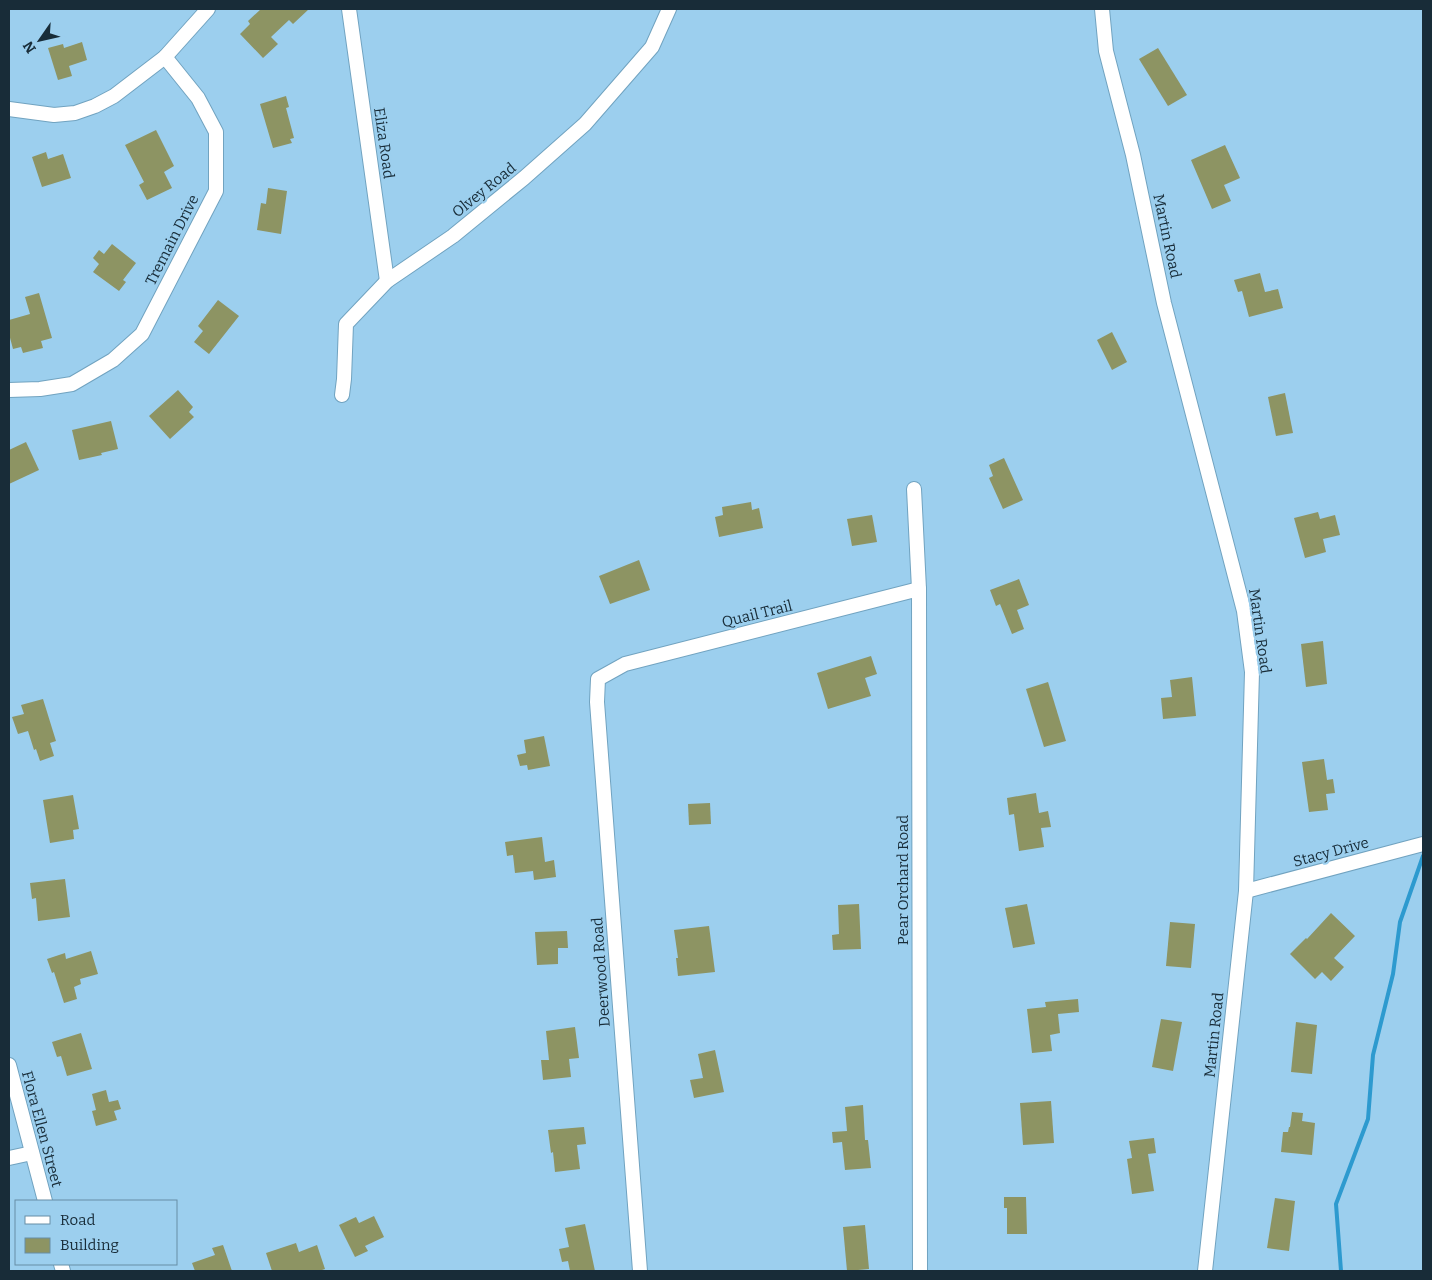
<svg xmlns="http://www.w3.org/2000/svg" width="1432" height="1280" font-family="Bitter,serif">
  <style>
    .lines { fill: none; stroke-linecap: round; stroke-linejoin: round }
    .stream { stroke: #2d9acf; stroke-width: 4 }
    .building { fill: #8d9463 }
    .minor-casing { stroke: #71a3c0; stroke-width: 16 }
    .minor { stroke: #fff; stroke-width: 14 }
    .labels { text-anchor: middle; stroke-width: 4.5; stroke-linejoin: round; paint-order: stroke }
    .street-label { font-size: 15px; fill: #182c38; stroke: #9ccfee }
  </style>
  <rect width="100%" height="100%" fill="#9ccfee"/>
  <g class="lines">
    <polyline class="stream" points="1341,1271 1336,1204 1368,1119 1373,1055 1393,974 1400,922 1423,856"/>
  </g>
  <g class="building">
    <polygon points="261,9 309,9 293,24 289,20 271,37 278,44 263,58 240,34 250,24 248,21"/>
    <polygon points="82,42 87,60 69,66 72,76 58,80 48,48 63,44 64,48"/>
    <polygon points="1158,48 1187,95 1168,106 1139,59"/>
    <polygon points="286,96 289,107 286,108 294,138 290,139 292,143 273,148 260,104"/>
    <polygon points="156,130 174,166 164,172 172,188 147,200 139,185 144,182 125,145"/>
    <polygon points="1225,145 1240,178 1224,185 1231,201 1212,209 1191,160"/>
    <polygon points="46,152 48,159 63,154 71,178 42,187 32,157"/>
    <polygon points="268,188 287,191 281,234 257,230 261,203 266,204"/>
    <polygon points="112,244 136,263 123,280 126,282 119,291 93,272 99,264 93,258 99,250 104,254"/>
    <polygon points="1260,273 1265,292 1278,289 1283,308 1249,317 1242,291 1238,292 1234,280"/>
    <polygon points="39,293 52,338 41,341 43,348 23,353 21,347 13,349 9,334 9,320 30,314 25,297"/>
    <polygon points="218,300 239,316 209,354 194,342 203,331 198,326"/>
    <polygon points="1112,332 1127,362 1112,370 1097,340"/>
    <polygon points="178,390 193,407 189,412 194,417 170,439 149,416"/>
    <polygon points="1285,393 1293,433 1276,436 1268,397"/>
    <polygon points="111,421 118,449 101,453 102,455 79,460 72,430"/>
    <polygon points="26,442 39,470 9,484 9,450"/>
    <polygon points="1004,458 1023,500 1003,509 989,478 993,476 989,465"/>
    <polygon points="751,502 752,510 759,508 763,528 719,537 715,517 723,515 722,507"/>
    <polygon points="1318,512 1320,519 1335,515 1340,535 1323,539 1326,552 1305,558 1294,518"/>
    <polygon points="872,515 877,542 852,546 847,519"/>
    <polygon points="639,560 650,590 610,604 599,576"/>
    <polygon points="1019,579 1029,605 1017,610 1024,629 1012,634 1000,604 996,606 990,590"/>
    <polygon points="1323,641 1327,684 1306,687 1301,644"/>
    <polygon points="871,656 877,674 865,678 871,696 828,709 817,673"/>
    <polygon points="1192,677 1196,716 1163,719 1161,698 1172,697 1170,680"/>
    <polygon points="1048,682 1066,741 1044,747 1026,689"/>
    <polygon points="43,699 56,741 50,743 54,756 40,761 36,749 34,750 28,731 18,734 12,717 24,714 21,705"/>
    <polygon points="544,736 550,766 528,770 527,765 520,766 517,755 526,753 524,740"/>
    <polygon points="1324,759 1327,780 1333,779 1335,793 1326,794 1328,810 1309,812 1302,762"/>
    <polygon points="1036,793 1039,813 1048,811 1051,827 1041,828 1044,847 1019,851 1014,814 1009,815 1007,798"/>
    <polygon points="73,795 79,829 73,830 74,839 50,843 43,800"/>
    <polygon points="710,803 711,824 689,825 688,804"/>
    <polygon points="542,837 545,862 554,860 556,877 534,880 533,871 515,873 513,855 507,856 505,842"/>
    <polygon points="65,879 70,917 38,921 36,898 32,899 30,883"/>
    <polygon points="859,904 861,949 833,950 832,935 839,934 838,905"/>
    <polygon points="1027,904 1035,944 1013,948 1005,908"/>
    <polygon points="1331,913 1355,936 1334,958 1344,967 1331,981 1322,972 1315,979 1290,954 1306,938 1307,939"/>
    <polygon points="1170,922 1195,924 1191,968 1166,966"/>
    <polygon points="709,926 715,972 678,976 676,958 678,958 674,930"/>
    <polygon points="567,931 568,948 558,948 558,964 537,965 535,932"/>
    <polygon points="91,951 98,974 80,979 81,984 74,987 77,999 64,1003 54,972 52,973 47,959 65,953 66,959"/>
    <polygon points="1078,999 1079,1012 1058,1014 1060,1033 1050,1035 1052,1051 1032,1053 1027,1009 1046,1007 1045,1002"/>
    <polygon points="1161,1019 1182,1022 1173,1071 1152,1067"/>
    <polygon points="1296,1022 1317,1025 1312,1074 1291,1072"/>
    <polygon points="575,1027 579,1058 569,1059 571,1077 543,1080 541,1060 549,1060 546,1031"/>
    <polygon points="81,1033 92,1069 67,1076 61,1056 57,1057 52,1042"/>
    <polygon points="715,1050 724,1092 694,1098 690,1080 703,1078 698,1054"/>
    <polygon points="106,1090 109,1102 118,1100 121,1109 114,1111 117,1120 96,1126 92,1111 96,1110 92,1094"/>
    <polygon points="1051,1101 1054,1143 1023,1145 1020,1103"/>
    <polygon points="863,1105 865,1140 868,1140 871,1168 845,1170 842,1142 833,1143 832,1132 847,1131 845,1107"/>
    <polygon points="1292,1112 1303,1113 1302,1121 1315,1123 1312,1155 1281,1152 1283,1132 1288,1132 1289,1127 1290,1127"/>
    <polygon points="584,1127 586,1144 577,1145 580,1169 555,1172 553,1152 551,1153 548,1130"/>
    <polygon points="1154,1138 1156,1153 1148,1154 1154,1191 1132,1194 1127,1159 1132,1158 1129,1141"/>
    <polygon points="1004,1197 1026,1197 1027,1234 1007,1234 1007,1208 1004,1208"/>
    <polygon points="1275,1198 1295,1201 1289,1251 1267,1248"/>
    <polygon points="374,1216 384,1237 365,1246 368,1251 355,1257 339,1225 356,1217 359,1223"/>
    <polygon points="585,1224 595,1271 570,1271 568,1261 562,1262 559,1249 569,1247 565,1228"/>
    <polygon points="865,1225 869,1269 847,1271 843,1227"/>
    <polygon points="296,1243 299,1252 317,1245 325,1269 319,1271 272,1271 266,1253"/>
    <polygon points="223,1245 232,1271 195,1271 192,1263 215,1255 212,1248"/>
  </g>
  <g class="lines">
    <g class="minor-casing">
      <g id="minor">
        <polyline points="349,9 387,281"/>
        <polyline points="1102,9 1106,51 1133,155 1164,303 1244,611 1252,672 1246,891 1205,1271"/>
        <polyline points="9,109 54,115 75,113 95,106 114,96 165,57 208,9"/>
        <polyline points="9,390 40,389 72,384 113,360 142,334 216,191 216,132 198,98 165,57"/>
        <polyline points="342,395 344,379 346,324 387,281 453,236 524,178 585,124 652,47 669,9"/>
        <polyline points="914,489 919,589 920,1271"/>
        <polyline points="1246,891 1423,844"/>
        <polyline points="9,1065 45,1201"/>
        <polyline points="9,1158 32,1153"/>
        <polyline points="61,1264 63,1271"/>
        <polyline points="640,1271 597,702 598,679 625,664 919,589"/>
      </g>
    </g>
    <use href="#minor" class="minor"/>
  </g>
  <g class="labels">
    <g class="street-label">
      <text transform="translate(384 143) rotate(82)" y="5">Eliza Road</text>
      <text transform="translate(484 190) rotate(-39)" y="5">Olvey Road</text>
      <text transform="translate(1167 236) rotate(78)" y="5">Martin Road</text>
      <text transform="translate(172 240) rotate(-63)" y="5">Tremain Drive</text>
      <text transform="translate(757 614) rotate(-14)" y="5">Quail Trail</text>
      <text transform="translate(1260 631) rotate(82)" y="5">Martin Road</text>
      <text transform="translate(1331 852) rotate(-15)" y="5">Stacy Drive</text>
      <text transform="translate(903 880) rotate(-90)" y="5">Pear Orchard Road</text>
      <text transform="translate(601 972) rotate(-94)" y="5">Deerwood Road</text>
      <text transform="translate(1214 1035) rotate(-84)" y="5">Martin Road</text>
      <text transform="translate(42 1129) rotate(75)" y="5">Flora Ellen Street</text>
    </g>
  </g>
  <rect width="1432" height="1280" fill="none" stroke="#182c38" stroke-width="20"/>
  <rect x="15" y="1200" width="162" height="65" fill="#9ccfee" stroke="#678ea5"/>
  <rect x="25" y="1216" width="25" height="8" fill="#ffffff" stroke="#678ea5"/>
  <text x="60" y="1225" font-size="15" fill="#182c38">Road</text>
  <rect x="25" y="1238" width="25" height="15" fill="#8d9463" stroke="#678ea5"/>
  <text x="60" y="1250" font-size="15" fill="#182c38">Building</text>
  <g transform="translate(40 40) rotate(236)" stroke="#9ccfee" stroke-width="4" paint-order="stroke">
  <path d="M0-4L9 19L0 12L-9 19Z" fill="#182c38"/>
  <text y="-8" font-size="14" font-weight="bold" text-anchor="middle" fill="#182c38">N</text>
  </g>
</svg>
